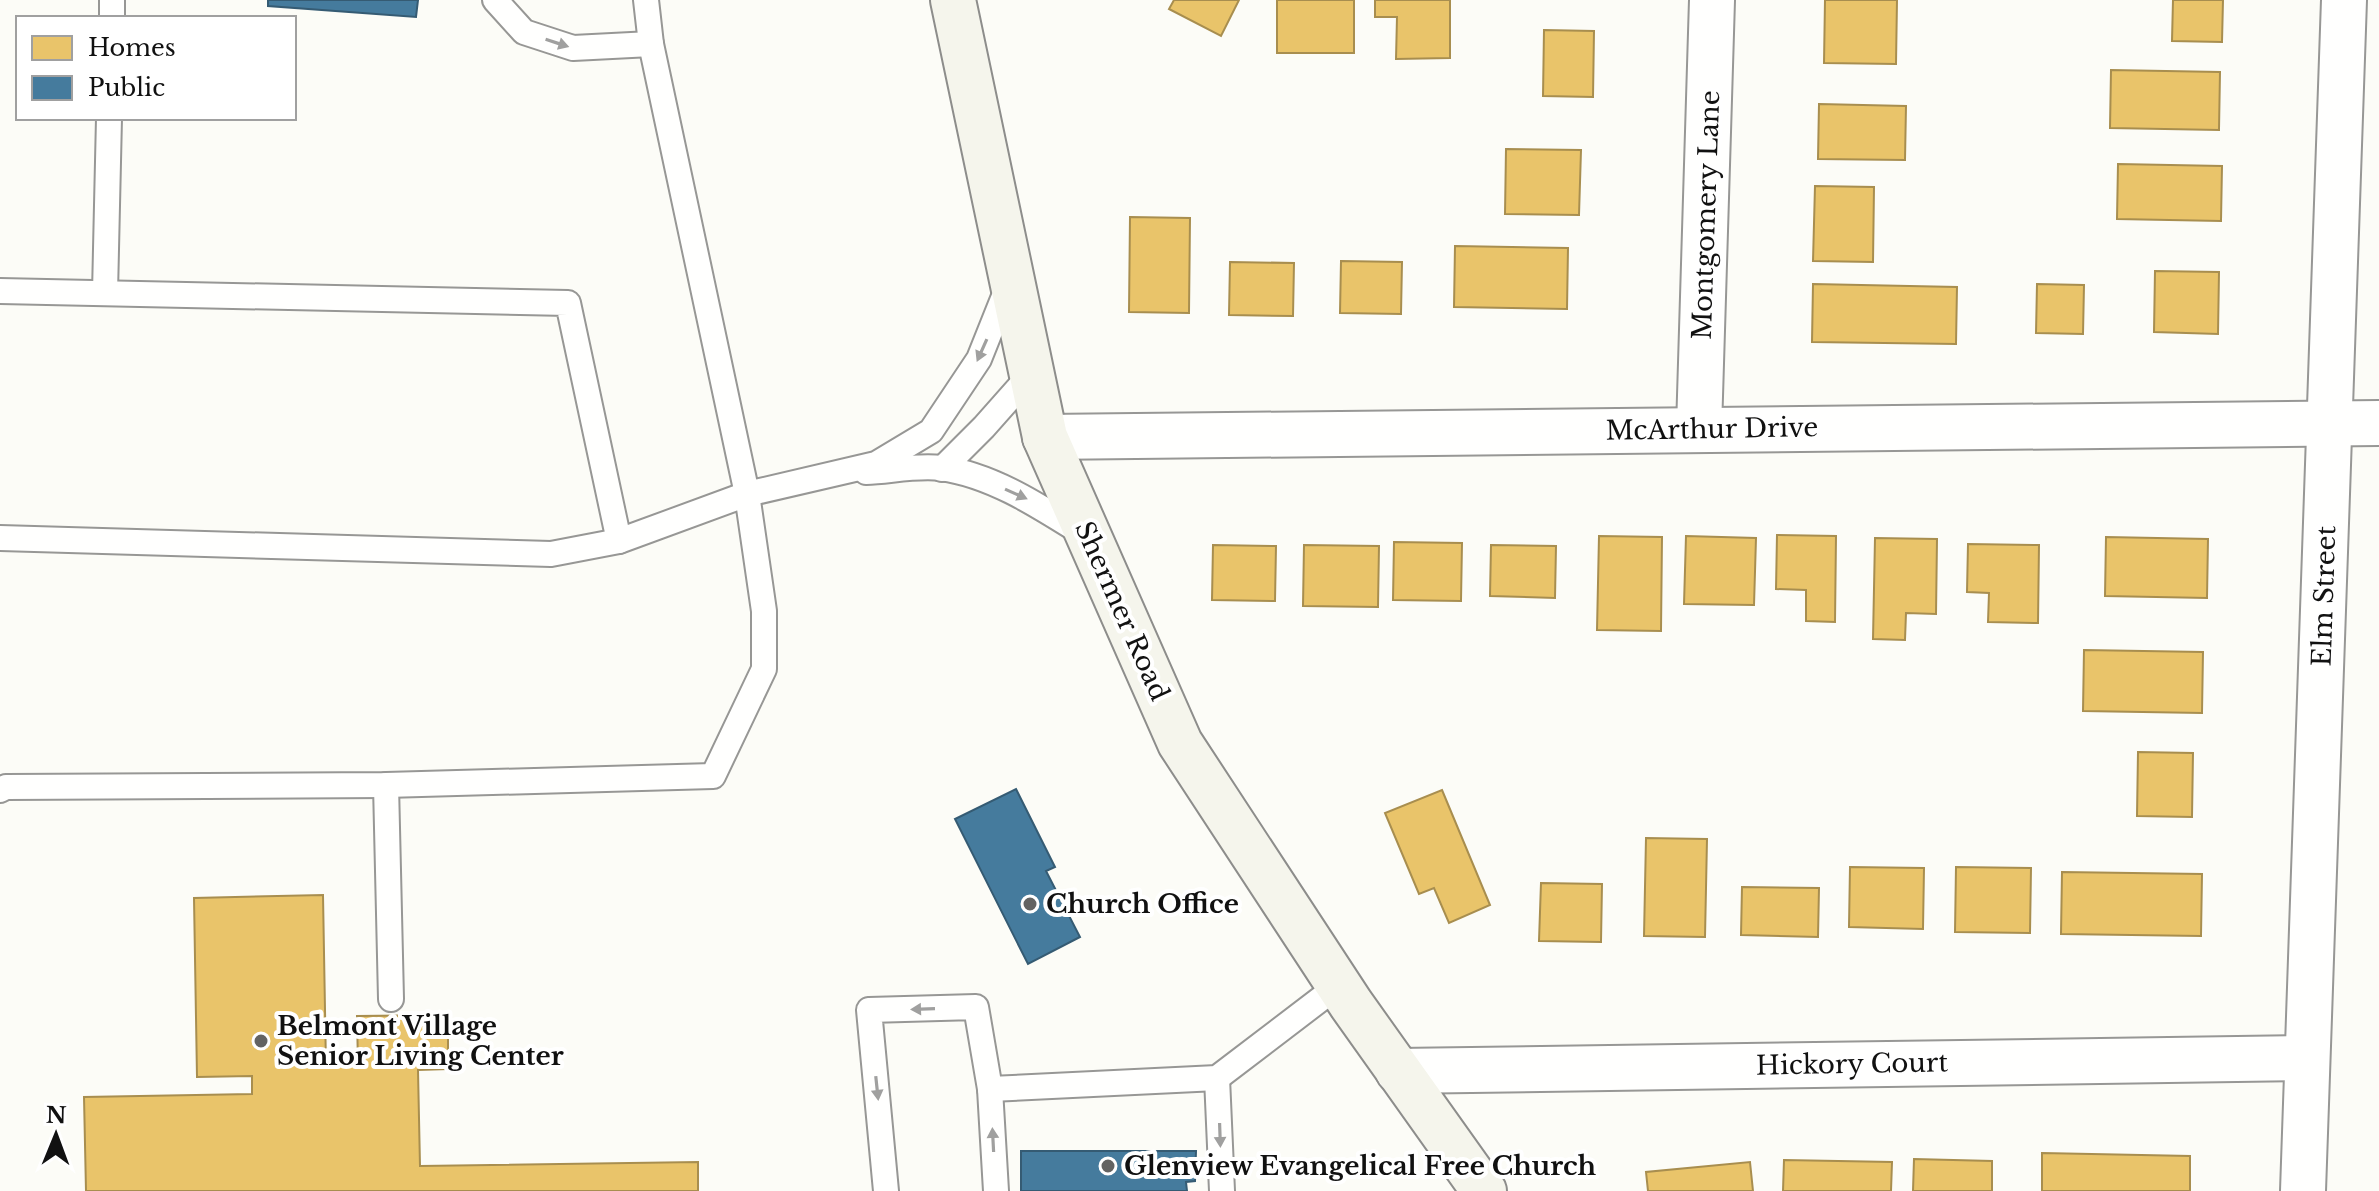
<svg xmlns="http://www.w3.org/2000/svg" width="2379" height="1191" font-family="'Libre Baskerville',serif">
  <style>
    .homes { fill: #e9c46a; stroke: #a88e4f; stroke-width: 2 }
    .public { fill: #457b9d; stroke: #355b73; stroke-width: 2 }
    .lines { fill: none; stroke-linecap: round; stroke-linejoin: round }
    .service-casing { stroke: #979795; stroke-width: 28 }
    .minor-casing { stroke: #979795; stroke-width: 48 }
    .secondary-casing { stroke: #8d8d8b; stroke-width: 48 }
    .service { stroke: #fffffe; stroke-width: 24 }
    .minor { stroke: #fffffe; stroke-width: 44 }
    .secondary { stroke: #f5f5ec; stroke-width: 44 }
    .oneway { fill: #a0a09f }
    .poi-dot { fill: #636362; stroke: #fff; stroke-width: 3 }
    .labels { text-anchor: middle; stroke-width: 8; stroke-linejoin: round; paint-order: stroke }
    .street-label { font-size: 26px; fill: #111; stroke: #fff }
    .poi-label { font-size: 26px; font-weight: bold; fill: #111; stroke: #fff; text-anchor: start }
  </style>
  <rect width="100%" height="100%" fill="#fcfcf7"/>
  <g class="homes">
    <polygon points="1174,0 1239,0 1221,36 1169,9"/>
    <rect x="1277" y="0" width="77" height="53"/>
    <polygon points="1375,0 1450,0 1450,58 1396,59 1397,17 1375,17"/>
    <polygon points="1825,0 1897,0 1896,64 1824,63"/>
    <polygon points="2173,0 2223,0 2222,42 2172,41"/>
    <polygon points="1544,30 1594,31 1593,97 1543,96"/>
    <polygon points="2111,70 2220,72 2219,130 2110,128"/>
    <polygon points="1819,104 1906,106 1905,160 1818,159"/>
    <polygon points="1506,149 1581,150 1579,215 1505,214"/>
    <polygon points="2118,164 2222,166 2221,221 2117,219"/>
    <polygon points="1815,186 1874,187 1873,262 1813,261"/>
    <polygon points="1130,217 1190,218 1189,313 1129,312"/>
    <polygon points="1455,246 1568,248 1567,309 1454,307"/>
    <polygon points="1341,261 1402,262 1401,314 1340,313"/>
    <polygon points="1230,262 1294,263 1293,316 1229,315"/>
    <polygon points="2155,271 2219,272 2218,334 2154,332"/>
    <polygon points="1813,284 1957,287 1956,344 1812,342"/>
    <polygon points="2037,284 2084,285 2083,334 2036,333"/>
    <polygon points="1777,535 1836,536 1835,622 1806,621 1806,590 1776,589"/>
    <polygon points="1599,536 1662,537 1661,631 1597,630"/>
    <polygon points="1686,536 1756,538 1754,605 1684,604"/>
    <polygon points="2106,537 2208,539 2207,598 2105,596"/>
    <polygon points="1875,538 1937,539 1936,614 1906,613 1905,640 1873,639"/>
    <polygon points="1394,542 1462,543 1461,601 1393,600"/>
    <polygon points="1968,544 2039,545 2038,623 1988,622 1989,593 1967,592"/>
    <polygon points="1213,545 1276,546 1275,601 1212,600"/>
    <polygon points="1304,545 1379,546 1378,607 1303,606"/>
    <polygon points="1491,545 1556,546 1555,598 1490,596"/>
    <polygon points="2084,650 2203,652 2202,713 2083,711"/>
    <polygon points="2138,752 2193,753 2192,817 2137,816"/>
    <polygon points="1442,790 1490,905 1449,923 1434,888 1419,894 1385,813"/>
    <polygon points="1646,838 1707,839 1705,937 1644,936"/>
    <polygon points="1850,867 1924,868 1923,929 1849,927"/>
    <polygon points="1956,867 2031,868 2030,933 1955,932"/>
    <polygon points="2062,872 2202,874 2201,936 2061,934"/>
    <polygon points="1541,883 1602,884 1601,942 1539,941"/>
    <polygon points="1742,887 1819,888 1818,937 1741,935"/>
    <polygon points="323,895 326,1067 358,1066 357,1016 448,1015 448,1069 418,1070 420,1166 698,1162 698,1191 86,1191 84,1097 252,1094 252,1076 197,1077 194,898"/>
    <polygon points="2042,1153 2190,1156 2190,1191 2042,1191"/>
    <polygon points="1914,1159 1992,1161 1992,1191 1913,1191"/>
    <polygon points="1784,1160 1892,1162 1891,1191 1783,1191"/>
    <polygon points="1750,1162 1753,1191 1648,1191 1646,1172"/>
  </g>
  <g class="public">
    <polygon points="268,0 418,0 416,17 268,6"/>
    <polygon points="1016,789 1055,867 1046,871 1080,937 1028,964 955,819"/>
    <polygon points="1021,1151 1196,1151 1195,1181 1186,1182 1187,1191 1021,1191"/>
  </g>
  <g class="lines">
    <g class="service-casing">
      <g id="service">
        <polyline points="495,0 524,32 573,48 651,44"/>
        <polyline points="646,0 651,44 747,494 876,464 931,431 979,359 1009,284"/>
        <polyline points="112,18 112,0"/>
        <polyline points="0,291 568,303 619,541"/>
        <polyline points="105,293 109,118"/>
        <polyline points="942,469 984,427 1031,374"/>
        <path d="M866 472C890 471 917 465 941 468 992 475 1039 506 1082 533"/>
        <polyline points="0,538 551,554 619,541 747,494 764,611 764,669 713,776 386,785 6,787 0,790"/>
        <polyline points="386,785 391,999"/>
        <polyline points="1217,1078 1222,1191"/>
        <polyline points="990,1089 1217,1078 1339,985"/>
        <polyline points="886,1191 869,1010 976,1007 990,1089 996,1191"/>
      </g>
    </g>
    <g class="minor-casing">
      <g id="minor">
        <polyline points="1699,429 1712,0"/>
        <polyline points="1045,437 2379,423"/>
        <polyline points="1398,1071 2306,1058"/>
        <polyline points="2303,1191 2344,0"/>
      </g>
    </g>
    <g class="secondary-casing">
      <polyline id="secondary" points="953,0 1045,437 1180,743 1351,1004 1484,1191"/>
    </g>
    <use href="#service" class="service"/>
    <use href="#minor" class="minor"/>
    <use href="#secondary" class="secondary"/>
  </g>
  <defs><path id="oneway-solid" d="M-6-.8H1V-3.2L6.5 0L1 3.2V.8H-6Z" transform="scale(2)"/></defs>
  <g class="oneway">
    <use href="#oneway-solid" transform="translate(557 43) rotate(18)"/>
    <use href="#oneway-solid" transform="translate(982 350) rotate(114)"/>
    <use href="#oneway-solid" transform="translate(1016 494) rotate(24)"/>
    <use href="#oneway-solid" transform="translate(923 1009) rotate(178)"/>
    <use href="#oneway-solid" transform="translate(877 1088) rotate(84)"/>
    <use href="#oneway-solid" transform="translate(1220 1135) rotate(88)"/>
    <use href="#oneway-solid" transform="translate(993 1140) rotate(-93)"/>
  </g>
  <g class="poi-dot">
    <circle cx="1030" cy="904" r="8"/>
    <circle cx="261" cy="1041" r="8"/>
    <circle cx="1108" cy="1166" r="8"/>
  </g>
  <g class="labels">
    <g class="street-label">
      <text transform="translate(1706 215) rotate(-88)" y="9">Montgomery Lane</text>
      <text transform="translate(1712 429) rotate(-1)" y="9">McArthur Drive</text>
      <text transform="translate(2324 596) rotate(-88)" y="9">Elm Street</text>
      <text transform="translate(1122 611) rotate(66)" y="9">Shermer Road</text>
      <text transform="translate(1852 1064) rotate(-1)" y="9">Hickory Court</text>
    </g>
    <g class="poi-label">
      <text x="1046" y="913">Church Office</text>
      <text x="277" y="1035">Belmont Village<tspan x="277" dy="30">Senior Living Center</tspan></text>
      <text x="1124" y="1175">Glenview Evangelical Free Church</text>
    </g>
  </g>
  <rect x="16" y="16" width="280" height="104" fill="#ffffff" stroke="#a0a0a0" stroke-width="2"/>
  <rect x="32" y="36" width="40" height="24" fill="#e9c46a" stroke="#a0a0a0" stroke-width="2"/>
  <text x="88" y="56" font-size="24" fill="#111111">Homes</text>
  <rect x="32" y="76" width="40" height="24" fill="#457b9d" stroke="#a0a0a0" stroke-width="2"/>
  <text x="88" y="96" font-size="24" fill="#111111">Public</text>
  <g transform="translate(56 1135) rotate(1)" stroke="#ffffff" stroke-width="6" paint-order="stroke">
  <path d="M0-6L14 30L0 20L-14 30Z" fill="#111111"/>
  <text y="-12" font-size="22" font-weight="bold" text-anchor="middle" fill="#111111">N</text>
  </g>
</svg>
